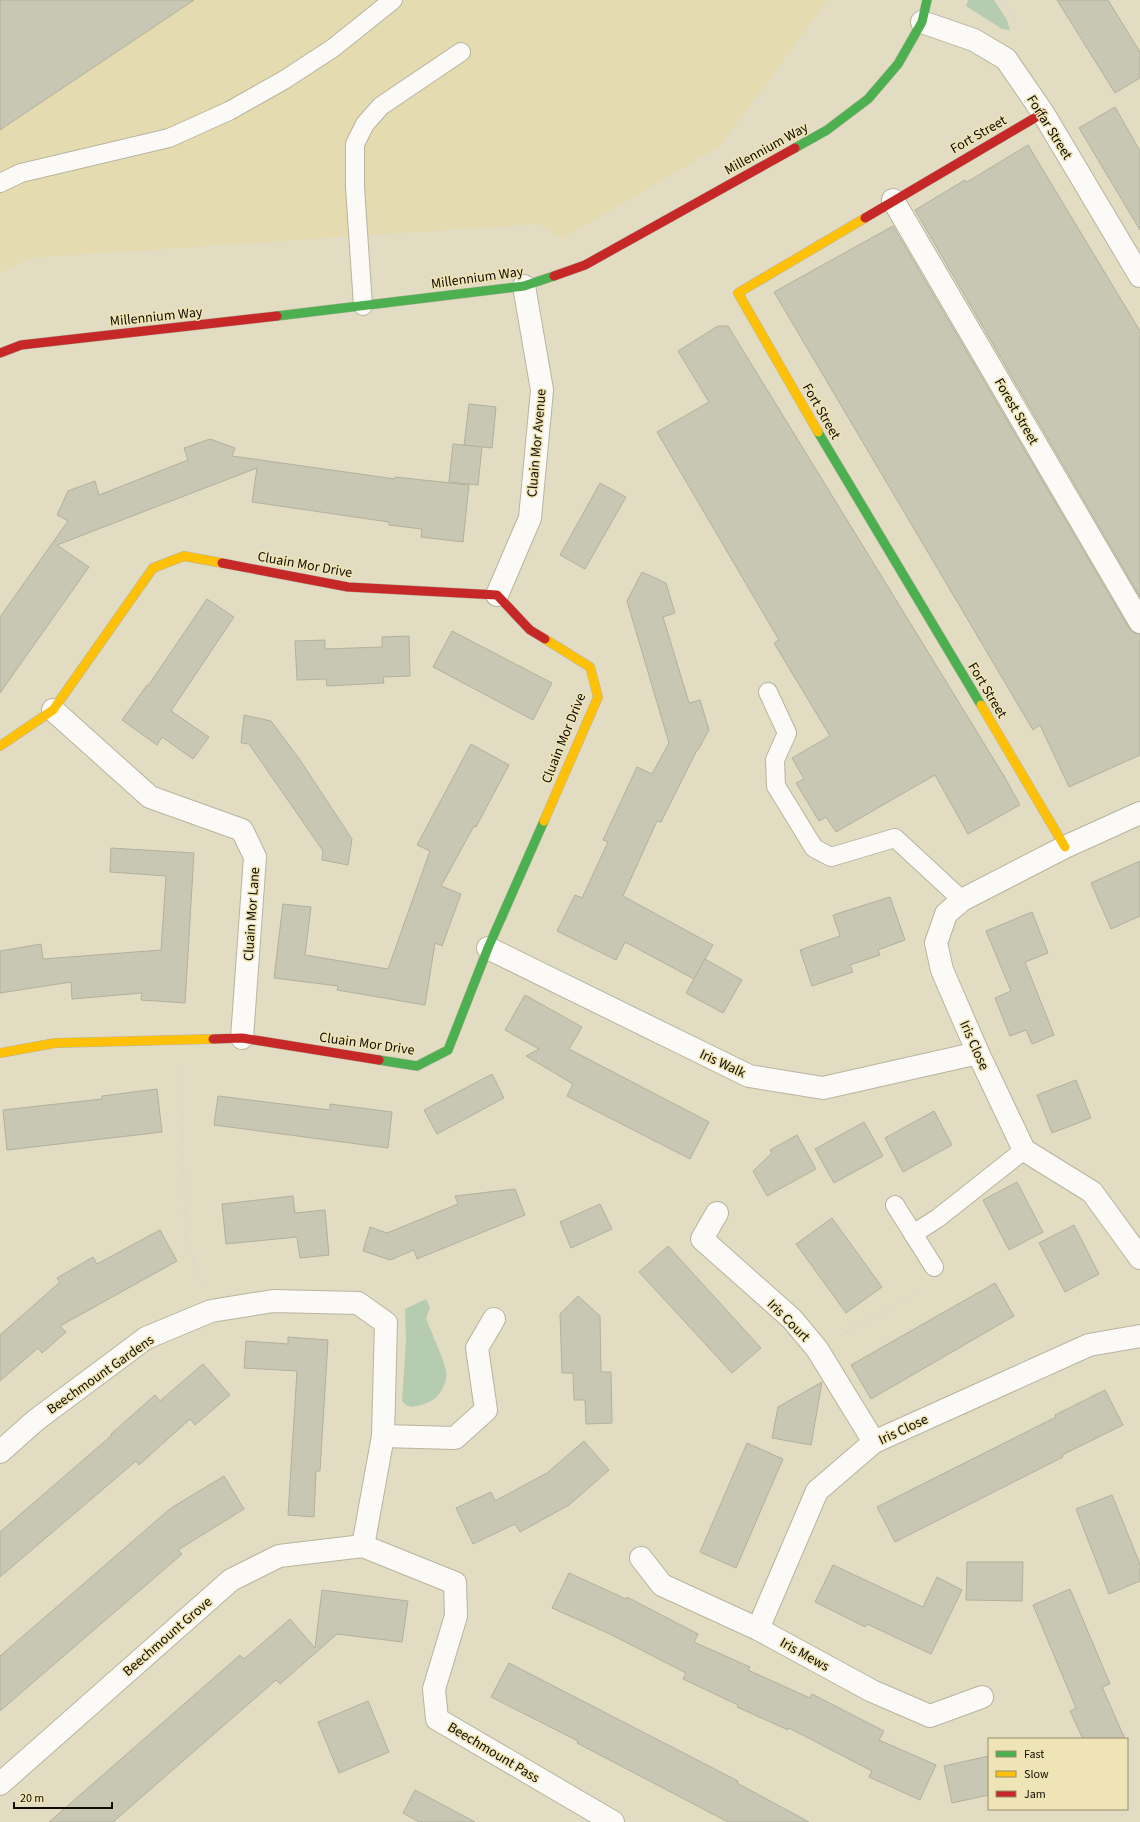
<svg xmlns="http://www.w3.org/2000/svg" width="1140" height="1822" font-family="'Source Sans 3',sans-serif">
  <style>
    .built { fill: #e5dbb1 }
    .green { fill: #b5ccb0 }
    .building { fill: #c8c7b3; stroke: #b2b19d }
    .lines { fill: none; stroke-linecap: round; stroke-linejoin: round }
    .lane-casing { stroke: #b8b49f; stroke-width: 20 }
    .street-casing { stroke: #b8b49f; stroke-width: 24 }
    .fast-casing { stroke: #b8b49f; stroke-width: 10 }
    .slow-casing { stroke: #b8b49f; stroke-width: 10 }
    .jam-casing { stroke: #b8b49f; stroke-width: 10 }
    .path { stroke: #d9d7cf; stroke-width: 2.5; stroke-dasharray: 2 3; stroke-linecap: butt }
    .lane { stroke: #fbfaf6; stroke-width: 18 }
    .street { stroke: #fbfaf6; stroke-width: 22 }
    .fast { stroke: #4caf50; stroke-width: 9 }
    .slow { stroke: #ffc107; stroke-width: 9 }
    .jam { stroke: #c62828; stroke-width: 9 }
    .labels { text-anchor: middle; stroke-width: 3; stroke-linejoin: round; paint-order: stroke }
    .street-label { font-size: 14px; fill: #100c00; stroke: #efe4b5 }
  </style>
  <rect width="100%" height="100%" fill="#e2dcc2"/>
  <polygon class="built" points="0,0 828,0 720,146 562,239 538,224 30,258 0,273"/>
  <g class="green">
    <polygon points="968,0 994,0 1007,20 1010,30 1002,29 966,6"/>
    <path d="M426 1299 430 1308 426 1318C431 1332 443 1357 446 1371 448 1385 438 1400 424 1404 414 1407 409 1409 402 1401L406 1341 405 1309Z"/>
  </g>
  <g class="building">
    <polygon points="0,0 194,0 0,130"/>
    <polygon points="1057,0 1108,0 1140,52 1140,78 1115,93"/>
    <polygon points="1115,107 1140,151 1140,230 1079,128"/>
    <polygon points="1028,145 1140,331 1140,597 915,210 965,180 967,182"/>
    <polygon points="893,226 1129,628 1134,633 1140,634 1140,755 1069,787 1040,725 1033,730 774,292"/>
    <polygon points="718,326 728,326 1004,776 1020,805 968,834 935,775 836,832 826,817 819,821 796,783 804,779 792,758 830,736 774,643 779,640 657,432 709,402 678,351"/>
    <polygon points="469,404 496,407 492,448 464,445"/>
    <polygon points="210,439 235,448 232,456 395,479 395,477 469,485 463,542 421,537 422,529 389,525 389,522 252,502 257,468 57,545 89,567 0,693 0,617 68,521 57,515 68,491 95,481 99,495 188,460 184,448"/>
    <polygon points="453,444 482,447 478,485 449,482"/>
    <polygon points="600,483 626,497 585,569 560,555"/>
    <polygon points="642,572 666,583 675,613 663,617 689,703 700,700 709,730 698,750 697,750 661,822 657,821 623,896 713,945 694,979 625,942 616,960 557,931 575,895 582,898 608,842 603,840 637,767 652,774 669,743 627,601"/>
    <polygon points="207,599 234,617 171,711 209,737 193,759 162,737 157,745 122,720 147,685 148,686"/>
    <polygon points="452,631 552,683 533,720 433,667"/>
    <polygon points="409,636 410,676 383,677 384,683 327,686 326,679 297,680 295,641 325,640 325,649 382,647 382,637"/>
    <polygon points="244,715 271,721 300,760 352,839 348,865 322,860 323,851 249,744 241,743"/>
    <polygon points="471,744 509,765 476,827 474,826 441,886 461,894 442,946 435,943 425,1005 337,990 338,986 274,978 283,904 311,907 305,955 388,969 430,851 417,845"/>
    <polygon points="111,848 194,853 185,1003 141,1000 142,993 72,999 71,982 0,993 0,951 41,944 43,959 161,950 166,876 110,872"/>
    <polygon points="1140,861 1140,916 1111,929 1091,883"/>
    <polygon points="890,897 905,940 878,950 880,955 850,965 853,972 812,986 800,950 840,936 833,915"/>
    <polygon points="1032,912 1048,953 1025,962 1054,1035 1032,1044 1026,1030 1010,1036 995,998 1011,991 986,931"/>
    <polygon points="705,959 742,980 723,1013 686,993"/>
    <polygon points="525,995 582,1027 569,1049 709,1122 690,1159 567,1096 573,1084 526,1056 539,1049 505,1030"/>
    <polygon points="492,1074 504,1098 437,1134 424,1110"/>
    <polygon points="1076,1080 1091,1118 1052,1133 1037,1095"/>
    <polygon points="157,1089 162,1132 7,1150 3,1110 102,1099 102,1096"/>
    <polygon points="218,1096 330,1110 330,1104 392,1112 388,1148 214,1125"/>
    <polygon points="934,1111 952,1145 903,1172 885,1138"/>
    <polygon points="864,1122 883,1156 834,1183 815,1149"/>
    <polygon points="797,1135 816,1169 767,1196 753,1171 772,1153 770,1150"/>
    <polygon points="1017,1182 1043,1232 1009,1250 983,1200"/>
    <polygon points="515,1189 525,1215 417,1259 414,1250 390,1260 363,1251 370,1227 387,1233 458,1204 455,1196"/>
    <polygon points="293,1196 295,1213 325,1210 329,1255 300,1258 297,1237 226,1244 222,1204"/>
    <polygon points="600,1204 612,1229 571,1248 560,1222"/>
    <polygon points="832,1218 882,1287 846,1313 796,1244"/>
    <polygon points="1074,1225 1099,1274 1065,1292 1039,1243"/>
    <polygon points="160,1230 177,1261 60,1326 66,1332 42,1353 38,1348 0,1381 0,1335 60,1282 57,1278 93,1257 97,1264"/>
    <polygon points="668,1246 761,1348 732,1373 639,1272"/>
    <polygon points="995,1283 1014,1316 871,1399 851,1365"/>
    <polygon points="578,1296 600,1316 601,1372 611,1372 612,1423 586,1424 585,1400 574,1400 573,1373 562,1373 560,1314"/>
    <polygon points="288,1337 328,1340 320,1471 316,1471 314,1517 288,1515 297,1371 244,1368 246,1341 288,1344"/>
    <polygon points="203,1364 230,1395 195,1425 190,1419 139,1465 136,1461 0,1577 0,1532 112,1435 111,1434 155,1395 160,1401"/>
    <polygon points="822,1382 811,1445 772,1438 778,1407"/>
    <polygon points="1105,1390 1123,1425 1062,1455 1063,1457 895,1542 877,1507 1056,1417 1055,1415"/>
    <polygon points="584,1441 609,1470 569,1505 520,1532 515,1524 473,1544 456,1508 491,1492 495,1501 547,1473"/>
    <polygon points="747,1443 783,1459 736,1568 700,1552"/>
    <polygon points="224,1476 244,1509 178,1550 182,1554 0,1711 0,1656 171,1508"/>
    <polygon points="1112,1495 1140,1564 1140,1581 1109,1594 1076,1509"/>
    <polygon points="967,1562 1023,1562 1022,1601 966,1600"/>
    <polygon points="833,1565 923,1607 937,1577 962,1590 931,1654 867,1624 865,1627 815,1602"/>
    <polygon points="569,1573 626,1599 627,1597 698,1634 694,1642 750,1667 748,1670 810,1698 812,1694 884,1731 879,1740 936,1765 920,1800 869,1777 872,1771 789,1728 788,1730 737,1707 738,1705 683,1679 686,1673 610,1634 552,1608"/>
    <polygon points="1070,1589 1110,1684 1102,1687 1125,1739 1083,1739 1070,1711 1076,1708 1033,1605"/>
    <polygon points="322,1590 408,1601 402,1642 337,1634 280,1684 276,1680 113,1822 49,1822 240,1655 244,1659 290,1619 315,1648"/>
    <polygon points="509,1663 738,1781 737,1783 809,1822 728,1822 577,1743 578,1741 491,1697"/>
    <polygon points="368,1701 389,1752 339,1773 318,1722"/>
    <polygon points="989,1756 989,1795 952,1803 944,1766"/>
    <polygon points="415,1790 475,1822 419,1822 403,1813"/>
  </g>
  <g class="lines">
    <g class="lane-casing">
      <g id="lane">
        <polyline points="0,183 21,173 169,138 229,111 284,80 333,48 393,0"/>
        <polyline points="363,306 355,187 355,144 365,124 381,106 461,52"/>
        <polyline points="768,692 787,733 775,760 776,786 814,848 831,857 895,838 962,900"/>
        <polyline points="895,1205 934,1267"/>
        <polyline points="913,1234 938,1218 1024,1150"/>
      </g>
    </g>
    <g class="street-casing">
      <g id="street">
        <polyline points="922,22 974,40 1006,59 1043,113 1140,276"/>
        <polyline points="893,200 1140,622"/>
        <polyline points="497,595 530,518 542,390 524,286"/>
        <polyline points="53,710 150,797 242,830 255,857 242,1038"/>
        <polyline points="1140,813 1065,847 962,900 946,914 936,943 942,970 978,1053 1024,1150 1092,1192 1140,1258"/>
        <polyline points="488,948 749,1076 823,1088 978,1053"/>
        <polyline points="717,1213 702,1239 792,1319 817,1349 874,1442"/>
        <polyline points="383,1436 455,1438 486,1410 477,1348 494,1319"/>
        <polyline points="0,1452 36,1420 146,1338 211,1311 273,1301 358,1303 386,1323 383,1436 363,1546"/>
        <polyline points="641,1558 662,1585 758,1629 872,1691 930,1716 982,1697"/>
        <polyline points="758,1629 817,1491 874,1442 1089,1345 1140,1336"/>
        <polyline points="0,1784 231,1580 279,1556 363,1546 455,1583 456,1616 434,1689 437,1719 613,1822"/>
      </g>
    </g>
    <g class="fast-casing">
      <g id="fast">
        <polyline points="795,148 827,130 868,99 898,64 922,22 927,0"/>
        <polyline points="277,316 524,286 554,276"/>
        <polyline points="818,432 981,705"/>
        <polyline points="379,1060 417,1066 448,1050 488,948 544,821"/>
      </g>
    </g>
    <g class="slow-casing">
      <g id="slow">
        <polyline points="818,432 738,293 865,218"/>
        <polyline points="981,705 1065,847"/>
        <polyline points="0,746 53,710 153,568 184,556 222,563"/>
        <polyline points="544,821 598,697 590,667 545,639"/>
        <polyline points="0,1053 55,1043 213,1039"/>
      </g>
    </g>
    <g class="jam-casing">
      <g id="jam">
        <polyline points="865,218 1043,113"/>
        <polyline points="554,276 585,265 795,148"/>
        <polyline points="0,353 21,345 277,316"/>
        <polyline points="222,563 348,587 497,595 530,630 545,639"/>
        <polyline points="213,1039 242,1038 379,1060"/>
      </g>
    </g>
    <g class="path">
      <polyline points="1003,0 1015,20 1014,30"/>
      <polyline points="181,1068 185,1233 202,1284"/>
      <polyline points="841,1335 912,1296 918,1288"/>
    </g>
    <use href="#lane" class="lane"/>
    <use href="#street" class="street"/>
    <use href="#fast" class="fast"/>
    <use href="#slow" class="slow"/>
    <use href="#jam" class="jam"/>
  </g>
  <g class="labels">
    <g class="street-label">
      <text transform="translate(1050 127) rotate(58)" y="5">Forfar Street</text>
      <text transform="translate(978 134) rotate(-30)" y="5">Fort Street</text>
      <text transform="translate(766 148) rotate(-29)" y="5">Millennium Way</text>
      <text transform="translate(477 277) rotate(-8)" y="5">Millennium Way</text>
      <text transform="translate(156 316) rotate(-6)" y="5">Millennium Way</text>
      <text transform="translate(822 411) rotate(60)" y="5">Fort Street</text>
      <text transform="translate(1017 411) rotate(60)" y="5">Forest Street</text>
      <text transform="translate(536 443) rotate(-85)" y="5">Cluain Mor Avenue</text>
      <text transform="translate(305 564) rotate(10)" y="5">Cluain Mor Drive</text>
      <text transform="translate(988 690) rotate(59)" y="5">Fort Street</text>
      <text transform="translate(563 738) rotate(-68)" y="5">Cluain Mor Drive</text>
      <text transform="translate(251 914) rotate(-86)" y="5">Cluain Mor Lane</text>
      <text transform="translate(367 1043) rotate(8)" y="5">Cluain Mor Drive</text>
      <text transform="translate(975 1045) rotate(66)" y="5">Iris Close</text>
      <text transform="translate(723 1063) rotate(25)" y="5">Iris Walk</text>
      <text transform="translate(789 1320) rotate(45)" y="5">Iris Court</text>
      <text transform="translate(100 1374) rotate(-35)" y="5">Beechmount Gardens</text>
      <text transform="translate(903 1429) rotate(-25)" y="5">Iris Close</text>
      <text transform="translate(167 1636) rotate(-41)" y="5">Beechmount Grove</text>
      <text transform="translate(805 1654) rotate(29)" y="5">Iris Mews</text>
      <text transform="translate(494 1752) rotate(31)" y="5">Beechmount Pass</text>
    </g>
  </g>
  <rect x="988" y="1738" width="140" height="72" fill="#efe4b5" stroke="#968e6d"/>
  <rect x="996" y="1751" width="20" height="6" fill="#4caf50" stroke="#968e6d"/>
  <text x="1024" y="1758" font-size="12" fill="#100c00">Fast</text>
  <rect x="996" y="1771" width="20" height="6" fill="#ffc107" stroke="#968e6d"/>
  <text x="1024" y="1778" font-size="12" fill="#100c00">Slow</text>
  <rect x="996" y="1791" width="20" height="6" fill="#c62828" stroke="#968e6d"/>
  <text x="1024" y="1798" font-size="12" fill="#100c00">Jam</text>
  <path d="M14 1802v6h98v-6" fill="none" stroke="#100c00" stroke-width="2"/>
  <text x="20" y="1802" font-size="12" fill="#100c00" stroke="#efe4b5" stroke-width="3" paint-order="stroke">20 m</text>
</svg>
